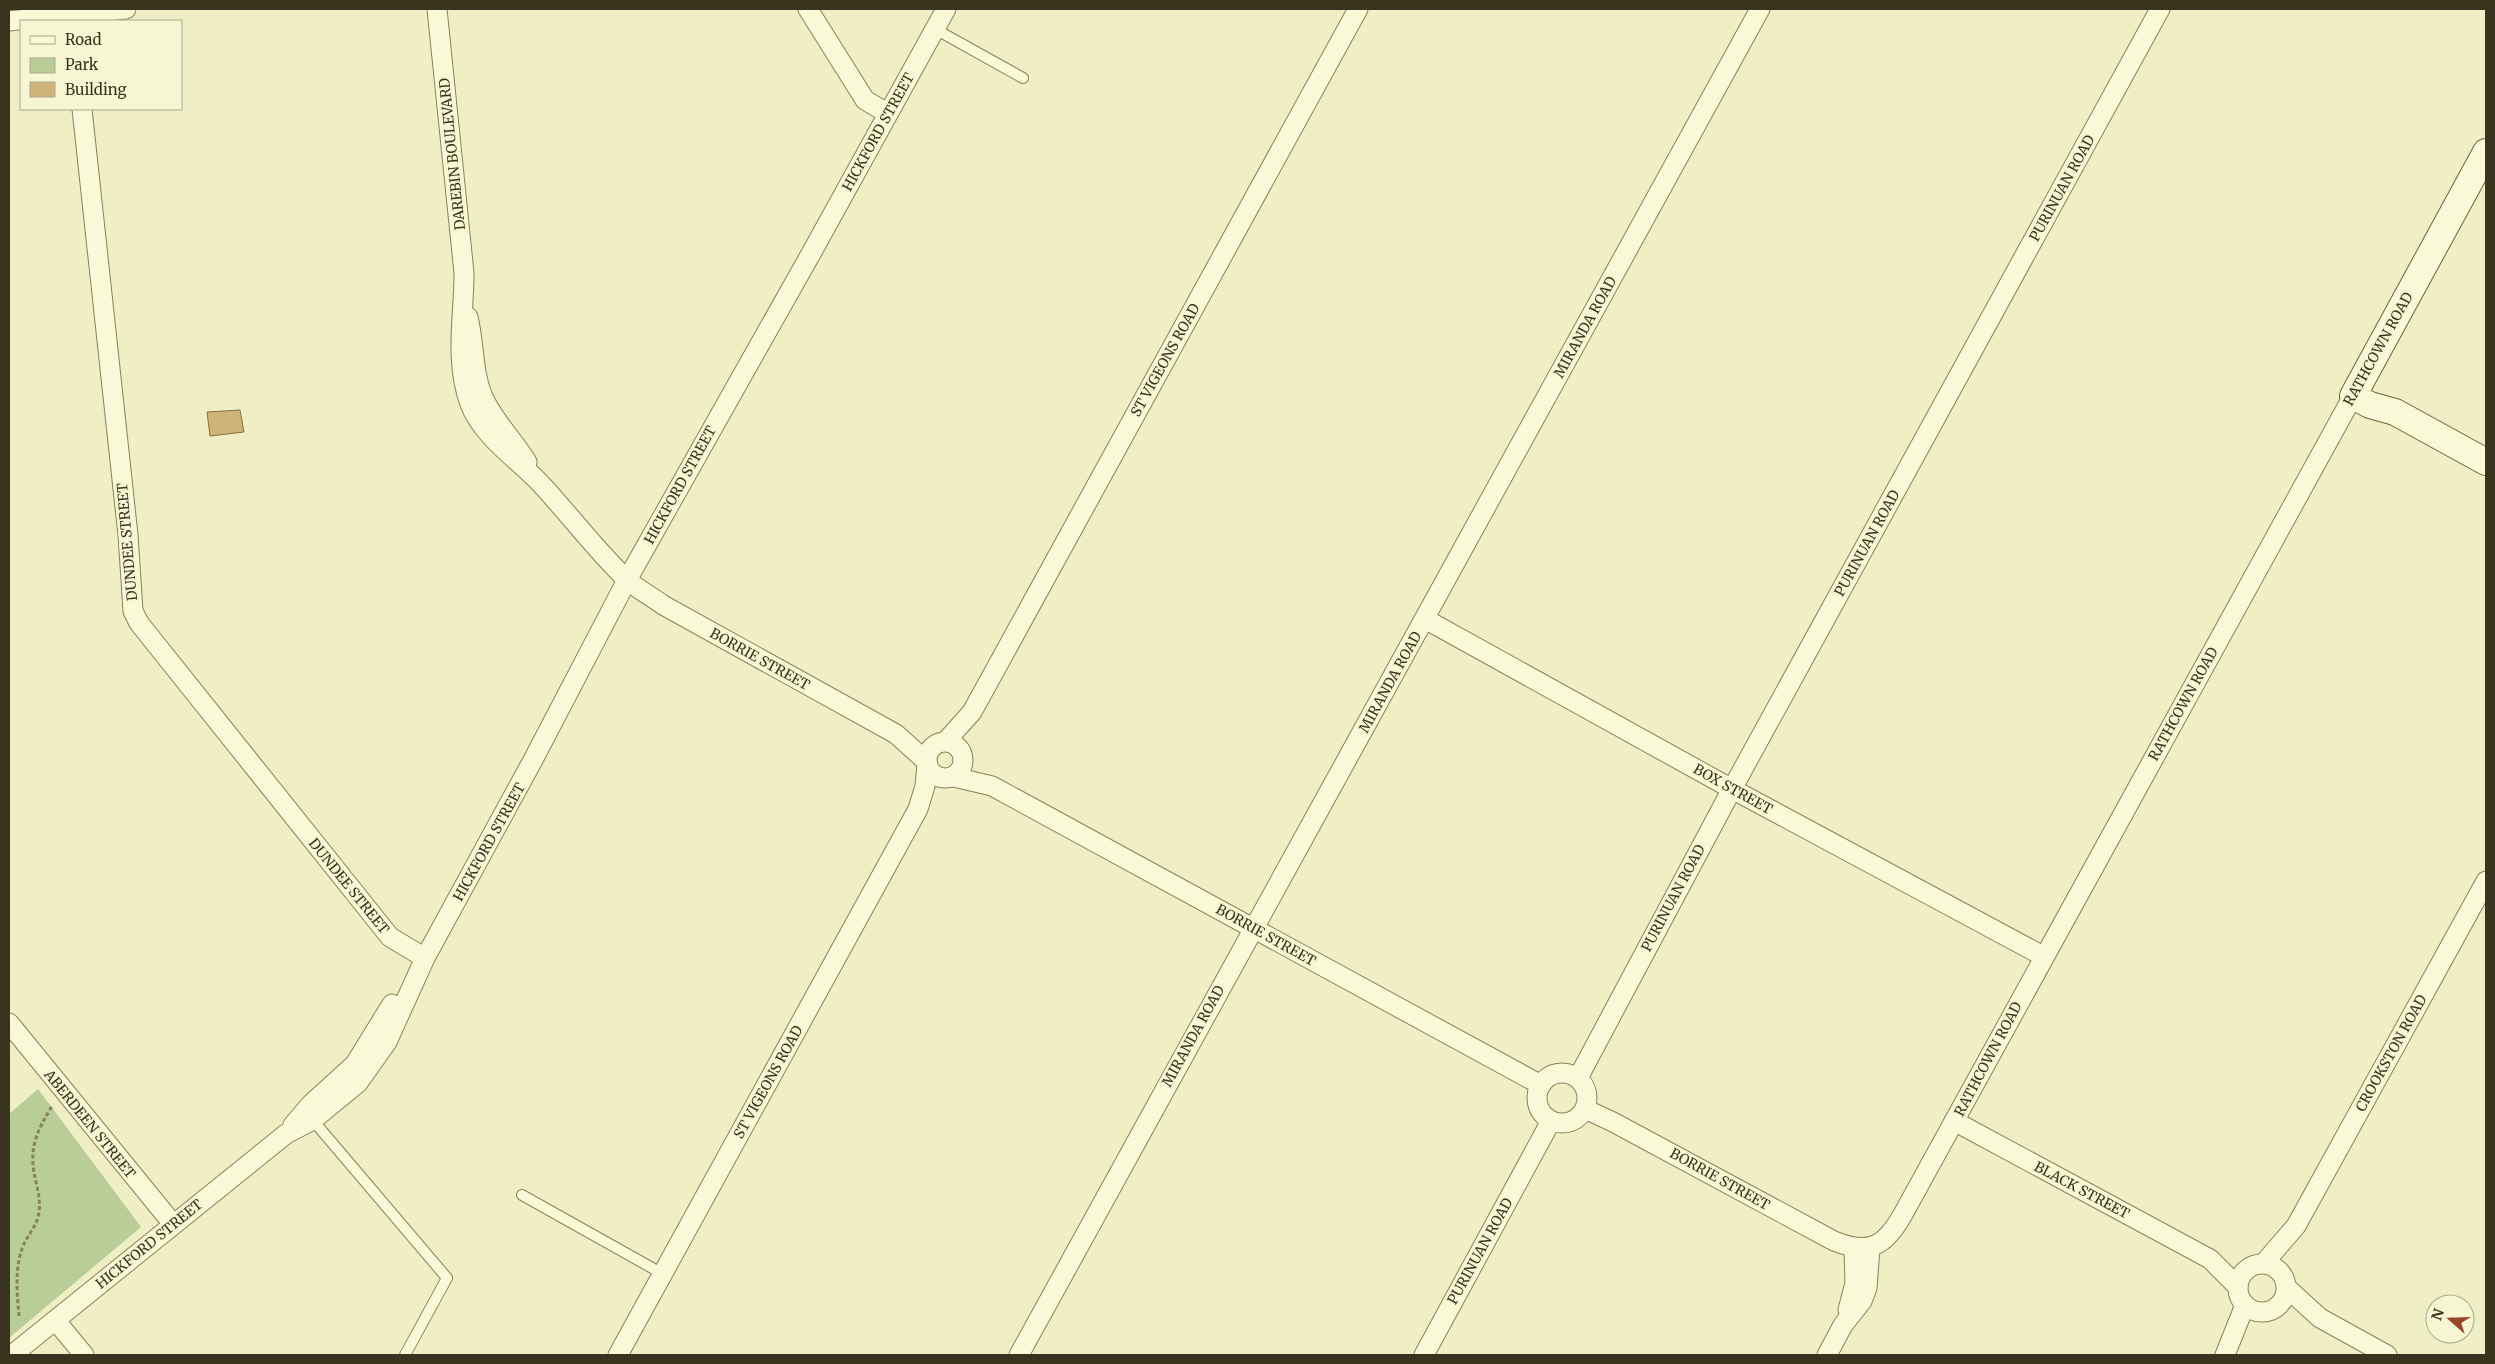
<svg xmlns="http://www.w3.org/2000/svg" width="2495" height="1364" font-family="Merriweather,serif">
  <style>
    .park { fill: #b8cd97 }
    .building { fill: #ceb479; stroke: #89713f }
    .lines { fill: none; stroke-linecap: round; stroke-linejoin: round }
    .lane-casing { stroke: #8a815a; stroke-width: 12 }
    .street-casing { stroke: #8a815a; stroke-width: 21 }
    .secondary-casing { stroke: #6c613d; stroke-width: 28 }
    .path { stroke: #8a815a; stroke-width: 3; stroke-dasharray: 4 2.5; stroke-linecap: butt }
    .lane { stroke: #f9f9d7; stroke-width: 10 }
    .street { stroke: #f9f9d7; stroke-width: 19 }
    .secondary { stroke: #f9f9d7; stroke-width: 26 }
    .labels { text-anchor: middle; stroke-width: 5; stroke-linejoin: round; paint-order: stroke }
    .street-label { font-size: 14px; fill: #3a331e; stroke: #f6f6d3 }
  </style>
  <rect width="100%" height="100%" fill="#efeec4"/>
  <polygon class="park" points="38,1089 141,1227 9,1338 9,1114"/>
  <polygon class="building" points="240,410 244,432 210,436 207,412"/>
  <g class="lines">
    <g class="lane-casing">
      <g id="lane">
        <polyline points="935,29 1023,78"/>
        <polyline points="311,1118 447,1278 405,1355"/>
        <polyline points="522,1195 663,1274"/>
      </g>
    </g>
    <g class="street-casing">
      <g id="street">
        <path d="M437 9 464 273C464 318 454 360 470 404 482 436 517 459 540 483 569 514 595 549 626 579 637 589 651 596 663 605L896 734 927 762"/>
        <polyline points="808,9 865,100 887,113"/>
        <polyline points="9,21 126,9"/>
        <polyline points="82,109 128,535 133,611 139,623 390,937 425,958"/>
        <path d="M468 317C475 345 472 375 485 401 496 423 514 441 527 462"/>
        <polyline points="1425,619 1732,789 2043,956"/>
        <polyline points="946,741 972,712 1358,9"/>
        <circle cx="945" cy="760" r="18"/>
        <polyline points="954,777 992,786 1541,1085"/>
        <polyline points="9,1023 173,1224"/>
        <circle cx="1562" cy="1098" r="25"/>
        <polyline points="1578,1078 1732,789 2160,9"/>
        <path d="M1585 1109 1613 1122 1834 1241C1869 1255 1884 1247 1902 1216L2353 396"/>
        <polyline points="1954,1121 2210,1259 2238,1287"/>
        <polyline points="293,1125 311,1104 355,1064 392,1004"/>
        <polyline points="2264,1263 2296,1226 2486,881"/>
        <circle cx="2262" cy="1288" r="24"/>
        <polyline points="2287,1288 2320,1318 2387,1355"/>
        <polyline points="1848,1310 1855,1283 1854,1248"/>
        <polyline points="56,1321 84,1355"/>
        <polyline points="12,1355 286,1134 313,1120 358,1083 387,1042 425,958 533,760 627,580 813,250 946,9"/>
        <polyline points="618,1355 918,809 925,786 927,764"/>
        <polyline points="1019,1355 1760,9"/>
        <polyline points="1424,1355 1551,1121"/>
        <polyline points="1827,1355 1843,1325 1862,1301 1867,1288 1870,1248"/>
        <polyline points="2225,1355 2245,1305"/>
      </g>
    </g>
    <g class="secondary-casing">
      <polyline id="secondary" points="2486,152 2353,396 2370,405 2395,412 2486,462"/>
    </g>
    <path class="path" d="M19 1316C17 1293 14 1266 24 1244 28 1235 36 1226 38 1217 43 1198 34 1182 33 1164 31 1141 41 1125 52 1106"/>
    <use href="#lane" class="lane"/>
    <use href="#street" class="street"/>
    <use href="#secondary" class="secondary"/>
  </g>
  <g class="labels">
    <g class="street-label">
      <text transform="translate(878 132) rotate(-61)" y="5">HICKFORD STREET</text>
      <text transform="translate(452 154) rotate(-96)" y="5">DAREBIN BOULEVARD</text>
      <text transform="translate(2062 188) rotate(-61)" y="5">PURINUAN ROAD</text>
      <text transform="translate(1585 327) rotate(-61)" y="5">MIRANDA ROAD</text>
      <text transform="translate(2378 349) rotate(-61)" y="5">RATHCOWN ROAD</text>
      <text transform="translate(1165 360) rotate(-61)" y="5">ST VIGEONS ROAD</text>
      <text transform="translate(680 485) rotate(-61)" y="5">HICKFORD STREET</text>
      <text transform="translate(127 542) rotate(-95)" y="5">DUNDEE STREET</text>
      <text transform="translate(1867 543) rotate(-61)" y="5">PURINUAN ROAD</text>
      <text transform="translate(760 659) rotate(29)" y="5">BORRIE STREET</text>
      <text transform="translate(1390 682) rotate(-61)" y="5">MIRANDA ROAD</text>
      <text transform="translate(2183 704) rotate(-61)" y="5">RATHCOWN ROAD</text>
      <text transform="translate(1733 789) rotate(29)" y="5">BOX STREET</text>
      <text transform="translate(489 842) rotate(-61)" y="5">HICKFORD STREET</text>
      <text transform="translate(349 886) rotate(51)" y="5">DUNDEE STREET</text>
      <text transform="translate(1673 898) rotate(-62)" y="5">PURINUAN ROAD</text>
      <text transform="translate(1266 935) rotate(29)" y="5">BORRIE STREET</text>
      <text transform="translate(1193 1036) rotate(-61)" y="5">MIRANDA ROAD</text>
      <text transform="translate(2391 1053) rotate(-61)" y="5">CROOKSTON ROAD</text>
      <text transform="translate(1988 1059) rotate(-62)" y="5">RATHCOWN ROAD</text>
      <text transform="translate(768 1082) rotate(-61)" y="5">ST VIGEONS ROAD</text>
      <text transform="translate(90 1124) rotate(51)" y="5">ABERDEEN STREET</text>
      <text transform="translate(1720 1179) rotate(29)" y="5">BORRIE STREET</text>
      <text transform="translate(2082 1190) rotate(28)" y="5">BLACK STREET</text>
      <text transform="translate(149 1244) rotate(-39)" y="5">HICKFORD STREET</text>
      <text transform="translate(1480 1251) rotate(-61)" y="5">PURINUAN ROAD</text>
    </g>
  </g>
  <rect width="2495" height="1364" fill="none" stroke="#3a331e" stroke-width="20"/>
  <rect x="20" y="20" width="162" height="90" fill="#f6f6d3" stroke="#aba88b"/>
  <rect x="30" y="36" width="25" height="8" fill="#f9f9d7" stroke="#aba88b"/>
  <text x="65" y="45" font-size="15" fill="#3a331e">Road</text>
  <rect x="30" y="58" width="25" height="15" fill="#b8cd97" stroke="#aba88b"/>
  <text x="65" y="70" font-size="15" fill="#3a331e">Park</text>
  <rect x="30" y="82" width="25" height="15" fill="#ceb479" stroke="#aba88b"/>
  <text x="65" y="95" font-size="15" fill="#3a331e">Building</text>
  <g transform="translate(2450 1319) rotate(290)"><circle r="24" fill="#f6f6d3" stroke="#aba88b"/>
  <path d="M0-4L9 19L0 12L-9 19Z" fill="#9a4729"/>
  <text y="-8" font-size="14" font-weight="bold" text-anchor="middle" fill="#3a331e">N</text>
  </g>
</svg>
